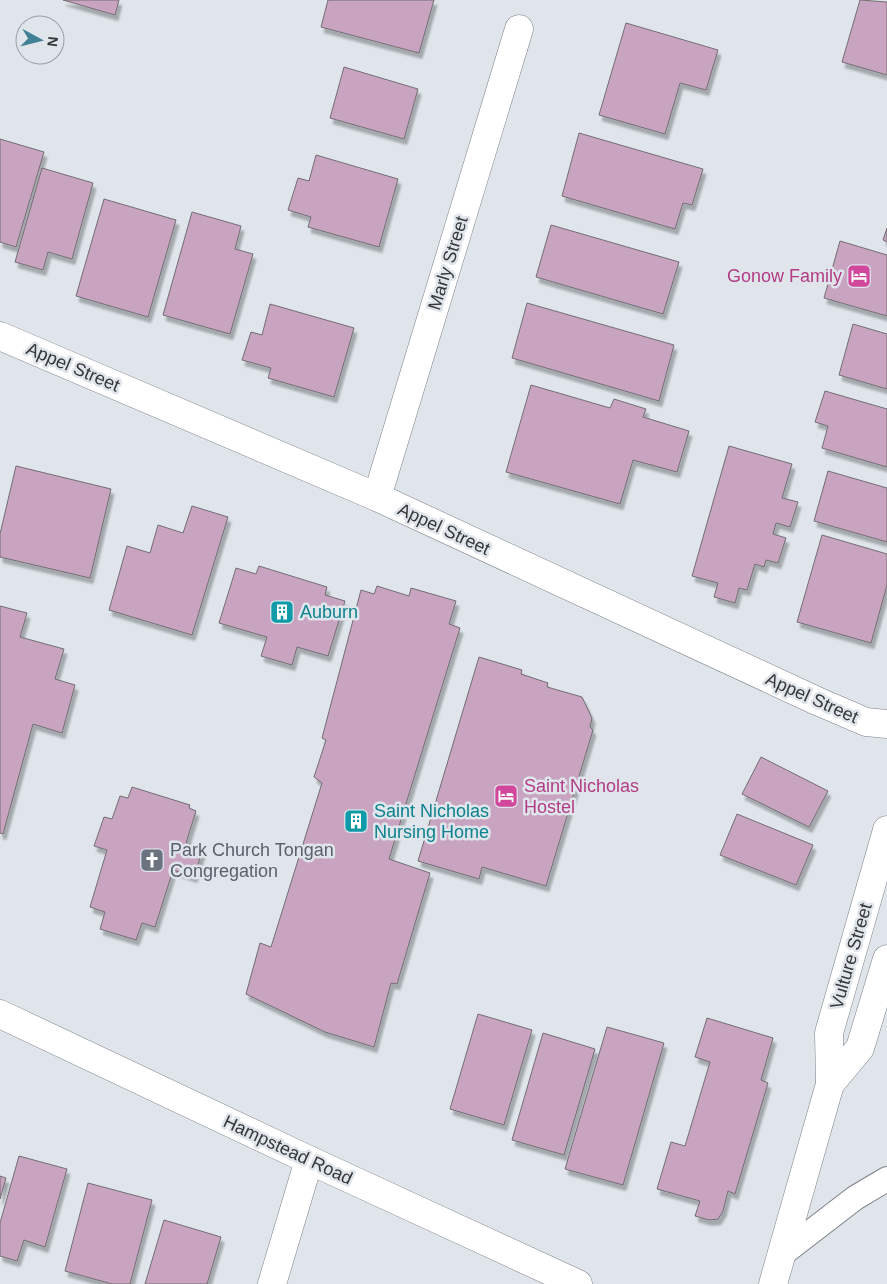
<svg xmlns="http://www.w3.org/2000/svg" width="887" height="1284" font-family="Helvetica,sans-serif">
  <style>
    .building { fill: #c8a4c1; stroke: #726d71; filter: url(#shadow) }
    .lines { fill: none; stroke-linecap: round; stroke-linejoin: round }
    .lane-casing { stroke: #7d8287; stroke-width: 26 }
    .street-casing { stroke: #7d8287; stroke-width: 29 }
    .secondary-casing { stroke: #7d8287; stroke-width: 29 }
    .lane { stroke: #fff; stroke-width: 24 }
    .street { stroke: #fff; stroke-width: 28 }
    .secondary { stroke: #fff; stroke-width: 28 }
    .labels { text-anchor: middle; stroke-width: 5; stroke-linejoin: round; paint-order: stroke }
    .street-label { font-size: 18px; fill: #353739; stroke: #dfe5eb }
    .hotel-label { font-size: 18px; fill: #b23c85; stroke: #dfe5eb; text-anchor: end }
    .culture-label { font-size: 18px; fill: #0d838f; stroke: #dfe5eb; text-anchor: start }
    .worship-label { font-size: 18px; fill: #5b616d; stroke: #dfe5eb; text-anchor: start }
  </style>
  <defs>
    <filter id="shadow"><feDropShadow dx="3" dy="5.5" stdDeviation="1" flood-color="#0004"/></filter>
  </defs>
  <rect width="100%" height="100%" fill="#dfe5eb"/>
  <g class="building">
    <polygon points="63,0 119,0 115,15"/>
    <polygon points="328,0 434,0 419,53 321,27"/>
    <polygon points="860,0 887,2 887,75 842,62"/>
    <polygon points="626,23 718,50 706,90 680,83 665,134 599,115"/>
    <polygon points="344,67 418,89 404,139 330,118"/>
    <polygon points="579,133 703,169 692,205 683,203 675,229 562,196"/>
    <polygon points="0,139 44,152 16,247 0,242"/>
    <polygon points="316,155 398,179 379,247 308,227 311,217 288,210 298,178 309,181"/>
    <polygon points="42,168 93,183 72,259 48,252 43,270 15,262"/>
    <polygon points="104,199 176,220 148,317 76,296"/>
    <polygon points="192,212 241,226 235,249 253,254 230,334 163,315"/>
    <polygon points="551,225 679,262 663,314 536,277"/>
    <polygon points="887,228 887,242 883,240"/>
    <polygon points="840,241 887,255 887,316 824,298"/>
    <polygon points="527,303 674,345 659,401 512,358"/>
    <polygon points="270,304 354,328 334,397 268,378 271,368 242,360 251,332 262,335"/>
    <polygon points="853,324 887,334 887,389 839,375"/>
    <polygon points="531,385 610,408 614,399 646,409 643,417 689,431 677,472 633,460 620,504 506,472"/>
    <polygon points="825,391 887,409 887,467 822,448 828,426 815,422"/>
    <polygon points="729,446 792,464 782,498 798,502 790,527 776,523 773,534 786,538 778,563 766,560 764,567 755,564 747,590 739,588 735,603 714,597 718,583 692,576"/>
    <polygon points="16,466 111,489 90,578 0,557 0,534"/>
    <polygon points="828,471 887,488 887,542 814,521"/>
    <polygon points="192,506 228,517 192,635 109,610 127,546 150,553 158,525 183,533"/>
    <polygon points="822,535 887,554 887,585 871,643 797,622"/>
    <polygon points="259,566 327,587 325,595 345,601 328,656 297,647 292,665 261,656 267,637 219,623 236,568 256,574"/>
    <polygon points="377,586 409,596 411,588 456,601 449,624 460,628 389,859 430,873 397,984 391,983 374,1047 325,1032 246,994 260,943 271,947 322,783 314,777 326,740 322,738 361,590 374,594"/>
    <polygon points="0,606 27,613 20,637 64,649 55,679 75,685 62,733 33,724 3,834 0,833"/>
    <polygon points="479,657 522,670 521,674 548,683 547,687 582,697 592,718 590,727 593,730 546,886 482,867 479,879 418,861"/>
    <polygon points="761,757 828,791 809,827 742,794"/>
    <polygon points="132,787 190,805 189,808 196,811 186,843 203,848 194,877 173,870 155,927 142,923 136,940 100,929 105,912 90,907 107,850 94,846 104,817 112,819 120,796 128,798"/>
    <polygon points="737,814 813,845 796,885 720,855"/>
    <polygon points="478,1014 532,1030 504,1125 450,1109"/>
    <polygon points="707,1018 773,1038 761,1080 768,1083 735,1194 728,1191 723,1211 718,1219 709,1220 695,1216 700,1201 657,1189 671,1142 685,1146 710,1062 695,1057"/>
    <polygon points="607,1027 664,1043 623,1185 565,1169"/>
    <polygon points="543,1033 595,1049 564,1155 512,1140"/>
    <polygon points="19,1156 67,1169 45,1247 24,1240 17,1261 0,1256 0,1223"/>
    <polygon points="0,1176 6,1178 0,1199"/>
    <polygon points="88,1183 152,1200 130,1284 112,1284 65,1271"/>
    <polygon points="164,1220 221,1237 207,1284 145,1284"/>
  </g>
  <g class="lines">
    <g class="lane-casing">
      <polyline id="lane" points="781,1255 855,1198 887,1179"/>
    </g>
    <g class="street-casing">
      <g id="street">
        <polyline points="0,336 377,497 817,701 866,722 887,724"/>
        <polyline points="377,497 519,29"/>
        <polyline points="272,1284 309,1160"/>
      </g>
    </g>
    <g class="secondary-casing">
      <g id="secondary">
        <polyline points="0,1014 309,1160 578,1284"/>
        <polyline points="830,1084 860,1048 887,959"/>
        <polyline points="773,1284 830,1084 829,1033 887,830"/>
      </g>
    </g>
    <use href="#lane" class="lane"/>
    <use href="#street" class="street"/>
    <use href="#secondary" class="secondary"/>
  </g>
  <defs>
    <g id="hotel-square" transform="scale(1.25)"><rect x="-9" y="-9" width="18" height="18" rx="4" fill="#d1479c" stroke="#dfe5eb"/><path d="M-6-4.5h1.5V1H6V5H4.5V3h-9V5H-6ZM-4 0a1.8 1.8 0 1 1 3.6 0ZM.5 0V-2.5h3Q6-2.5 6 0Z" fill="#fff"/></g>
    <g id="building-square" transform="scale(1.25)"><rect x="-9" y="-9" width="18" height="18" rx="4" fill="#0f9aa8" stroke="#dfe5eb"/><path d="M-4-6H4V6H1V3H-1V6H-4ZM-2.5-4.3h1.7v1.8h-1.7ZM.8-4.3h1.7v1.8H.8ZM-2.5-1h1.7V.8h-1.7ZM.8-1h1.7V.8H.8Z" fill="#fff"/></g>
    <g id="church-square" transform="scale(1.25)"><rect x="-9" y="-9" width="18" height="18" rx="4" fill="#6b7280" stroke="#dfe5eb"/><path d="M-1.2-6h2.4v3.5h3.3v2.4h-3.3V6h-2.4V-.1h-3.3v-2.4h3.3Z" fill="#fff"/></g>
  </defs>
  <g fill-rule="evenodd">
    <use href="#hotel-square" x="859" y="276"/>
    <use href="#building-square" x="282" y="612"/>
    <use href="#hotel-square" x="506" y="796"/>
    <use href="#building-square" x="356" y="821"/>
    <use href="#church-square" x="152" y="860"/>
  </g>
  <g class="labels">
    <g class="street-label">
      <text transform="translate(448 263) rotate(-73)" y="6">Marly Street</text>
      <text transform="translate(73 367) rotate(23)" y="6">Appel Street</text>
      <text transform="translate(444 529) rotate(25)" y="6">Appel Street</text>
      <text transform="translate(812 698) rotate(24)" y="6">Appel Street</text>
      <text transform="translate(851 956) rotate(-74)" y="6">Vulture Street</text>
      <text transform="translate(288 1150) rotate(25)" y="6">Hampstead Road</text>
    </g>
    <g class="hotel-label">
      <text x="842" y="282">Gonow Family</text>
      <text x="524" y="792" text-anchor="start">Saint Nicholas<tspan x="524" dy="21">Hostel</tspan></text>
    </g>
    <g class="culture-label">
      <text x="300" y="618">Auburn</text>
      <text x="374" y="817">Saint Nicholas<tspan x="374" dy="21">Nursing Home</tspan></text>
    </g>
    <g class="worship-label">
      <text x="170" y="856">Park Church Tongan<tspan x="170" dy="21">Congregation</tspan></text>
    </g>
  </g>
  <g transform="translate(40 40) rotate(97)"><circle r="24" fill="#dfe5eb" stroke="#9b9fa4"/>
  <path d="M0-4L9 19L0 12L-9 19Z" fill="#428195"/>
  <text y="-8" font-size="14" font-weight="bold" text-anchor="middle" fill="#353739">N</text>
  </g>
</svg>
